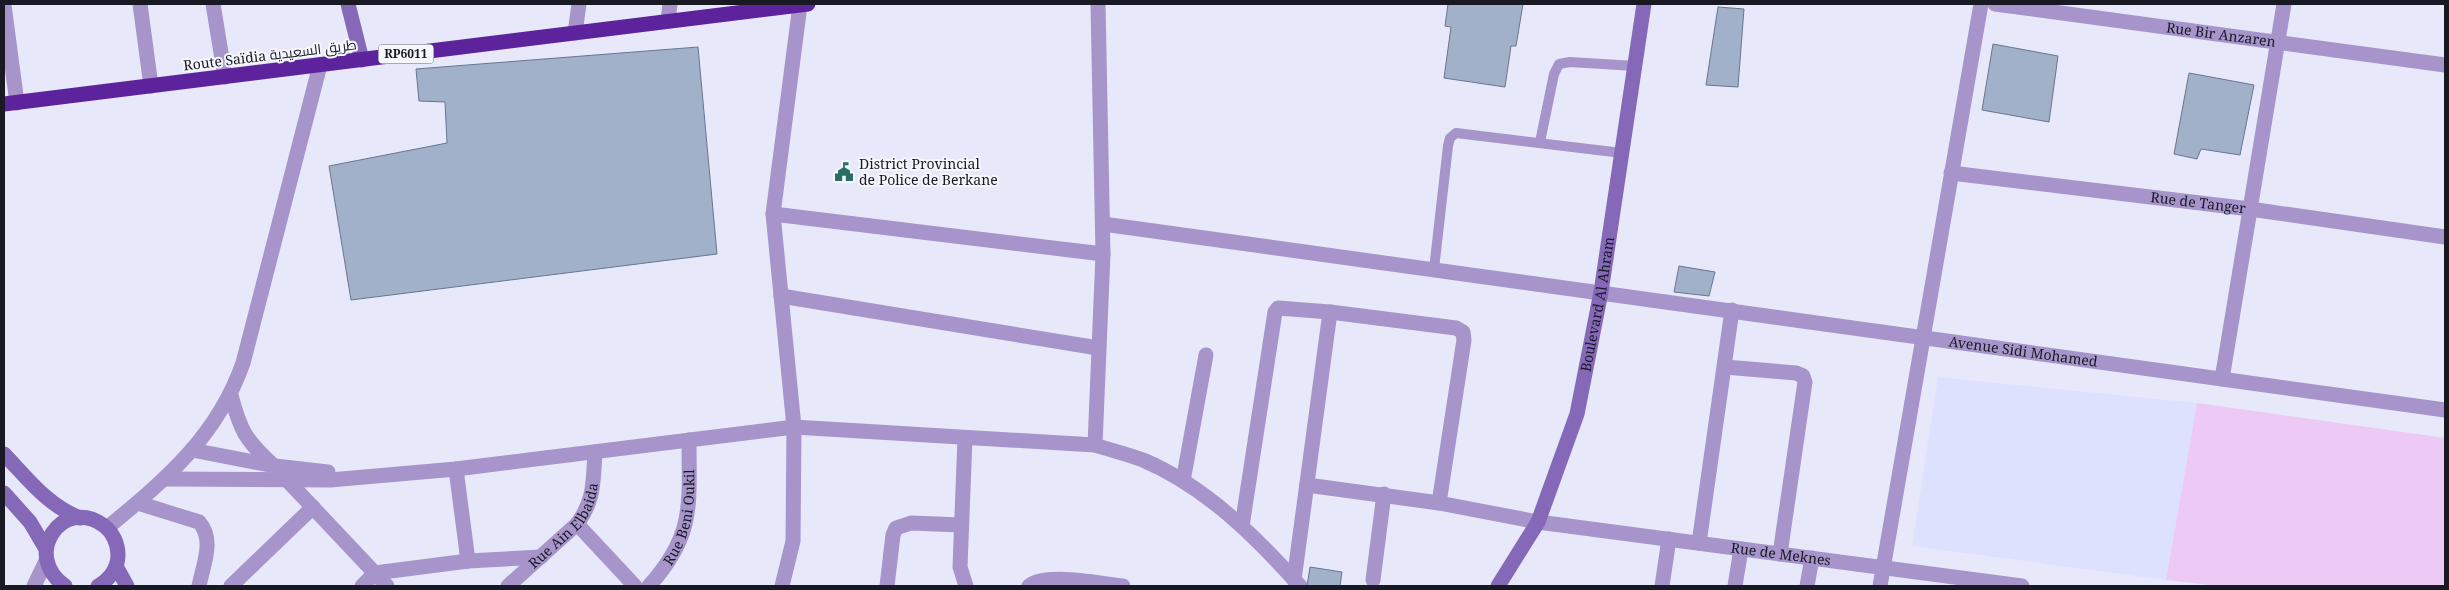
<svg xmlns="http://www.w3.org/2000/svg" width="2449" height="590" font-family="'Noto Serif',Cairo,serif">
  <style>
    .built { fill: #dde1fe }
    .green { fill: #edc9f6 }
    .building { fill: #a2b1ca; stroke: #68768d }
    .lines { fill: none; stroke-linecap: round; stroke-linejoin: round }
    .lane { stroke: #a694cb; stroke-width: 10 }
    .street { stroke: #a694cb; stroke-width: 15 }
    .secondary { stroke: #8668b8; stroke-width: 15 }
    .highway { stroke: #5d239c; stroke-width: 15 }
    .labels { text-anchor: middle; stroke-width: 4; stroke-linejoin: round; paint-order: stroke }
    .shield { fill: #f6f7fd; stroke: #5b5c64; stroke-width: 1 }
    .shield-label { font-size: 12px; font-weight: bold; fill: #181923 }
    .street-label { font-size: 14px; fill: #181923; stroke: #f6f7fd }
    .poi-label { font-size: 14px; fill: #181923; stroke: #f6f7fd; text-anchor: start }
  </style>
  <rect width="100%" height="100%" fill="#e7e9fa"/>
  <polygon class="built" points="1938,377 2197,403 2166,580 1912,546"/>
  <polygon class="green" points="2197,403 2445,438 2445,586 2218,586 2166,580"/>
  <g class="building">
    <polygon points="1448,4 1523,4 1516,46 1511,46 1505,87 1444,78 1451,27 1445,26"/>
    <polygon points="1718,7 1744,9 1738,87 1706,85"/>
    <polygon points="1993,44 2058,56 2049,122 1982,110"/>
    <polygon points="698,47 717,254 351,300 329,166 447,143 445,102 419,101 416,69"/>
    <polygon points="2189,73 2254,85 2240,155 2201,149 2197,159 2174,154"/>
    <polygon points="1679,266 1715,272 1709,296 1674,292"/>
    <polygon points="1310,567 1342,572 1340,586 1307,586"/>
  </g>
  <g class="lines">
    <g class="lane">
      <polyline points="1540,142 1554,74 1559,64 1570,62 1635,66"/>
      <polyline points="1434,269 1448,146 1450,138 1456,133 1622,153"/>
    </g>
    <g class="street">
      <polyline points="140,4 151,86"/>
      <polyline points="213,4 225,77"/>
      <path id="s1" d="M1995 4 2445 65"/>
      <polyline points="4,5 17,103"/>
      <polyline points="668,21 670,4"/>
      <polyline points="575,33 579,4"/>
      <path id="s2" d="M1951 173 2250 209 2445 237"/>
      <polyline points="773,214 1103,254"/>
      <path id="s3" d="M1103 224 2445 410"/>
      <polyline points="781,296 1098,348"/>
      <polyline points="1725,367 1796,373 1803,376 1805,382 1780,554"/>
      <polyline points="2222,379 2284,4"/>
      <path d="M231 395C240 430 246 441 273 465"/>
      <polyline points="965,438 960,567 966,586"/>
      <polyline points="1095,445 1103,254 1098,4"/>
      <polyline points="192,450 275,466 328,472"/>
      <polyline points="456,469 468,561"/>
      <path d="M166 479 330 480 456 469 794 427 1095 445C1110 450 1127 454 1143 460 1205 486 1256 537 1300 586"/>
      <polyline points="287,480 387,586"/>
      <polyline points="1183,481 1206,355"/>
      <path id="s4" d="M1307 485 1439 503 1538 522 2022 586"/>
      <path d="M138 503 199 522C215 540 203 565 199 586"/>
      <polyline points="577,524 635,586"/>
      <polyline points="1242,526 1275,312 1278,308 1330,312 1456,328 1463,332 1464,340 1439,503"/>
      <path d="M107 528C166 479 217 437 243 363L320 65"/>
      <polyline points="1699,543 1732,310"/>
      <polyline points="1294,580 1330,312"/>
      <polyline points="1373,580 1384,494"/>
      <polyline points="34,586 46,561"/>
      <polyline points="231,586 313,507"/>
      <polyline points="362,586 375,573 468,561 541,557"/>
      <path id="s5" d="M508 586 577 524C595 500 593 480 595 452"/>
      <path id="s6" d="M649 586C695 535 689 505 689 440"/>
      <polyline points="782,586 793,541 794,427 773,214 800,5"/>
      <polyline points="887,586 893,535 896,528 911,523 961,525"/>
      <path d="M1029 586C1046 572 1100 584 1123 586"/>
      <polyline points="1662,586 1669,539"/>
      <polyline points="1735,586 1741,549"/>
      <polyline points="1807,586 1812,558"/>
      <polyline points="1880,586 1981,4"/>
    </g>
    <g class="secondary">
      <polyline points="348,4 362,60"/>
      <path d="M4 454C27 478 47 505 80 518"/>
      <polyline points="4,493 30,522 46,549"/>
      <polyline points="116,566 127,586"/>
      <path d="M65 586C21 555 63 496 103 525 113 532 118 544 118 555 118 569 109 580 98 586"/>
      <path id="s7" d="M1498 586 1538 522 1577 414 1601 292 1644 4"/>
    </g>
    <polyline class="highway" points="4,104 808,4"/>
  </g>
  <defs>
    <g id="civic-bare" transform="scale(1.5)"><path d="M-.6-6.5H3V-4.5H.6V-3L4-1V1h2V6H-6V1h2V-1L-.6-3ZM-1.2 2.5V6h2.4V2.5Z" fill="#286e62" stroke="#f6f7fd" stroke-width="2.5" paint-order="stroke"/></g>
  </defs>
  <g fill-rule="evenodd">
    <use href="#civic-bare" x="844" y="172"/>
  </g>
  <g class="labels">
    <rect class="shield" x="378.5" y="44.5" width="55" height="19" rx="4"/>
    <g class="shield-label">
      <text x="406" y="58">RP6011</text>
    </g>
    <g class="street-label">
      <text dy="5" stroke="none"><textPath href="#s1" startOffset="228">Rue Bir Anzaren</textPath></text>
      <text transform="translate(270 55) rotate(-7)" y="5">Route Saïdia طريق السعيدية</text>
      <text dy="5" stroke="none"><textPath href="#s2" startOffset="249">Rue de Tanger</textPath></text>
      <text dy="5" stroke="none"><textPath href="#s7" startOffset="302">Boulevard Al Ahram</textPath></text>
      <text dy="5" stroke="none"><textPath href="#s3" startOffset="929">Avenue Sidi Mohamed</textPath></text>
      <text dy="5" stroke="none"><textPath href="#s6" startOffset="78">Rue Beni Oukil</textPath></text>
      <text dy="5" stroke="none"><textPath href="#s5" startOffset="84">Rue Ain Elbaida</textPath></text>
      <text dy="5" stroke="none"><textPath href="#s4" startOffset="479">Rue de Meknes</textPath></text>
    </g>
    <g class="poi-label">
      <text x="859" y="169">District Provincial<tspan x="859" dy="16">de Police de Berkane</tspan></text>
    </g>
  </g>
  <rect width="2449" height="590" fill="none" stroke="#181923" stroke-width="10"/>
</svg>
